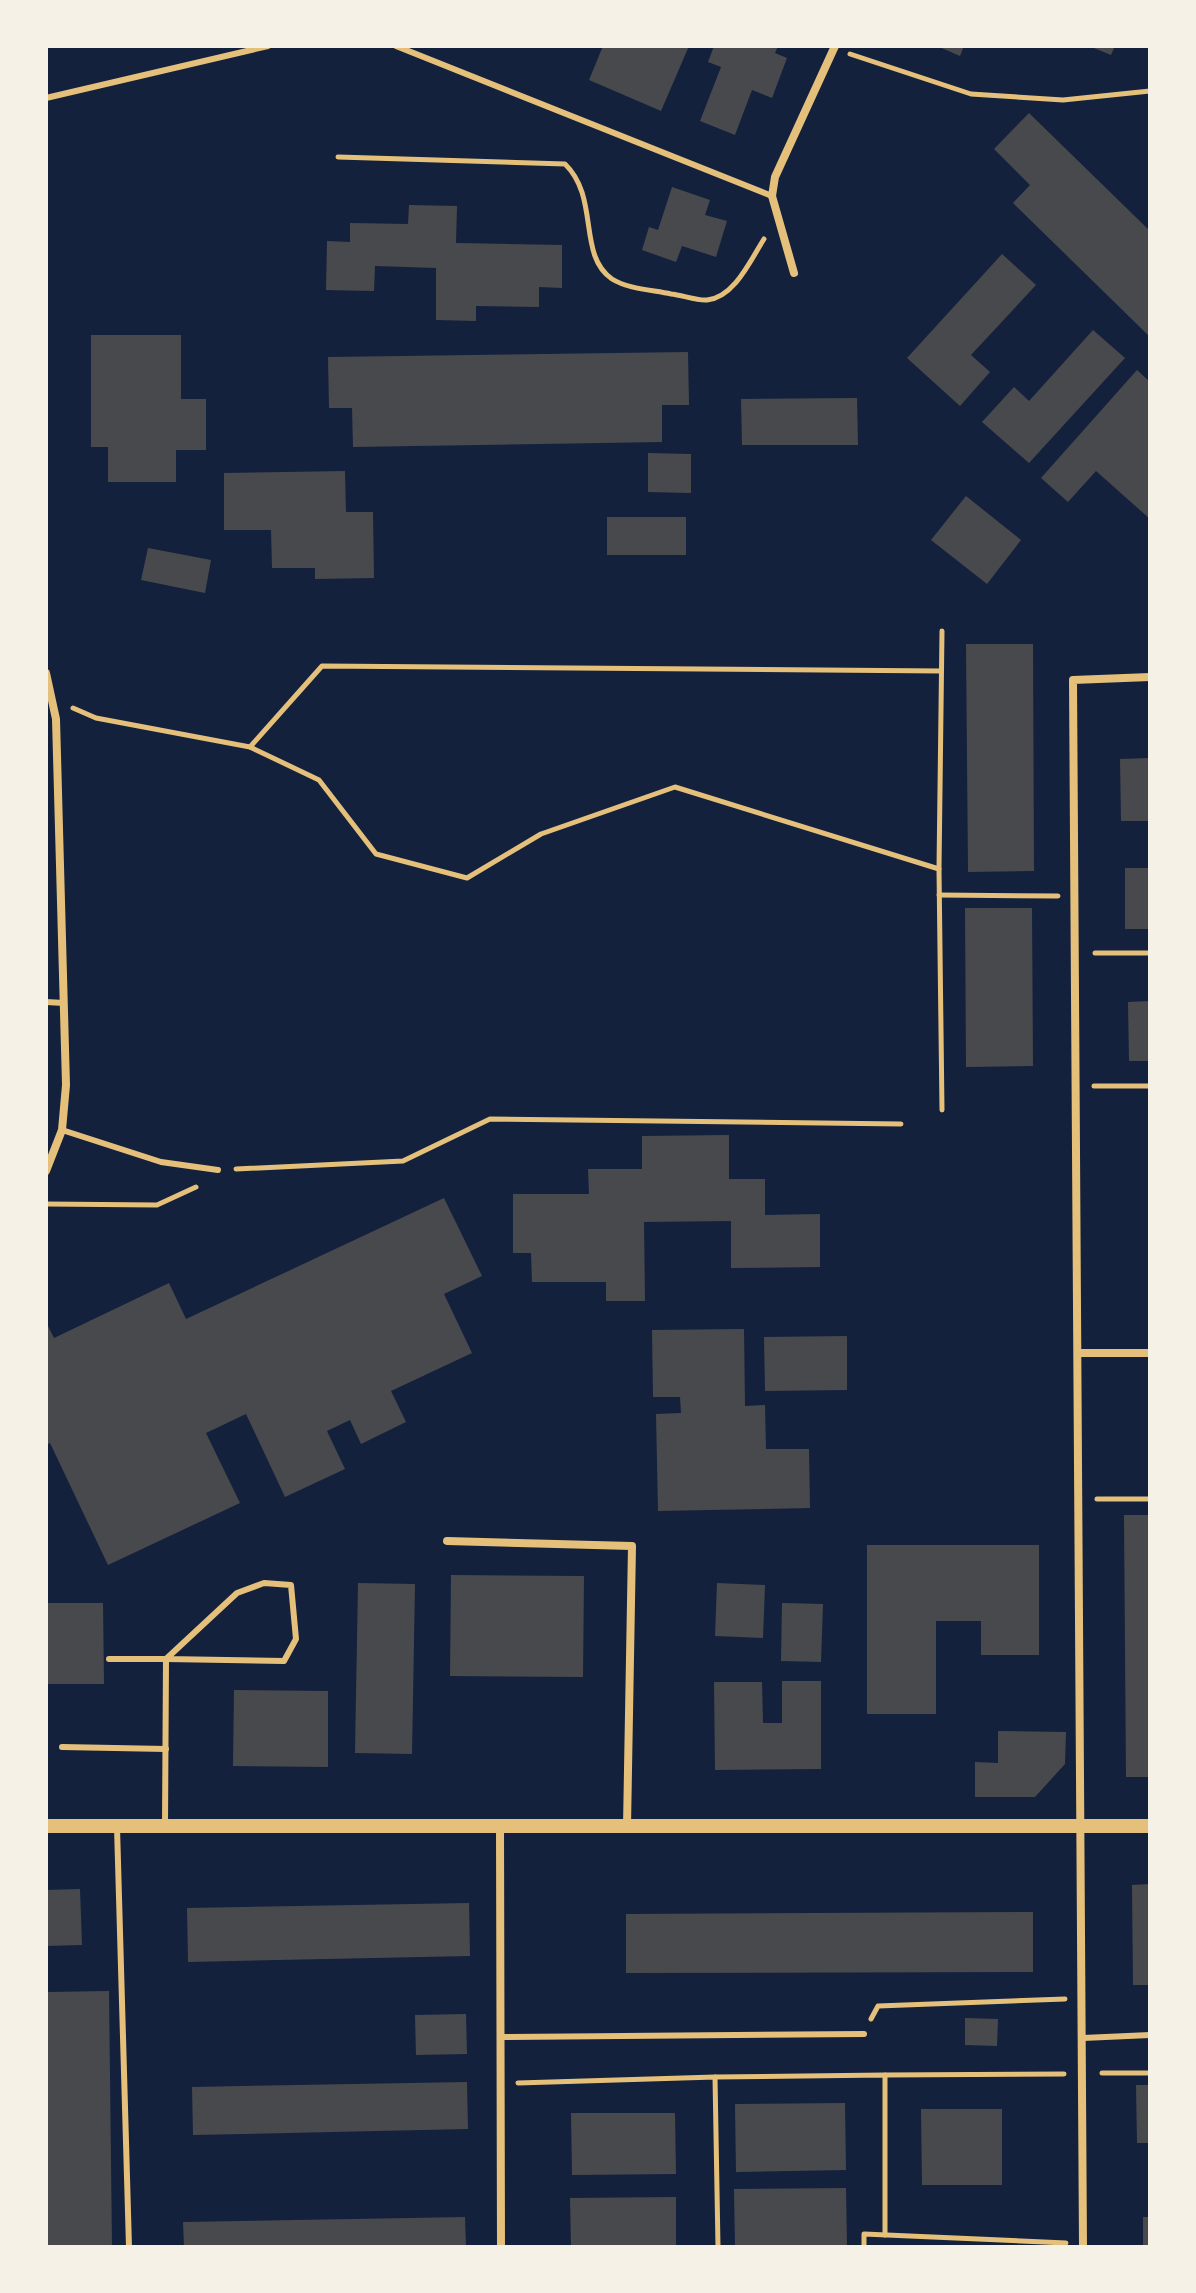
<svg xmlns="http://www.w3.org/2000/svg" width="1196" height="2293" font-family="Lora,serif">
  <style>
    .building { fill: #48494c }
    .lines { fill: none; stroke-linecap: round; stroke-linejoin: round }
    .path { stroke: #e5c07b; stroke-width: 5 }
    .service { stroke: #e5c07b; stroke-width: 6 }
    .minor { stroke: #e5c07b; stroke-width: 8 }
    .tertiary { stroke: #e5c07b; stroke-width: 14 }
  </style>
  <rect width="100%" height="100%" fill="#14213d"/>
  <g class="building">
    <polygon points="603,46 689,46 661,111 589,80"/>
    <polygon points="714,46 778,46 775,53 787,58 772,98 752,90 735,135 700,121 721,67 708,62"/>
    <polygon points="937,46 964,46 960,56"/>
    <polygon points="1089,46 1115,46 1111,55"/>
    <polygon points="1029,113 1150,231 1150,337 1013,203 1030,185 994,149"/>
    <polygon points="672,187 710,200 705,215 727,221 716,257 682,246 676,262 642,250 649,227 658,230"/>
    <polygon points="409,205 457,206 456,243 562,245 562,288 539,287 539,307 476,306 476,321 436,320 436,268 375,266 374,291 326,290 327,241 350,242 350,223 408,224"/>
    <polygon points="1002,254 1036,285 971,355 990,372 960,406 907,358"/>
    <polygon points="1093,330 1125,358 1029,463 982,422 1014,387 1029,401"/>
    <polygon points="91,335 181,335 181,399 206,399 206,450 176,450 176,482 108,482 108,447 91,447"/>
    <polygon points="688,352 689,405 662,405 662,442 353,447 352,408 329,408 328,357"/>
    <polygon points="1137,370 1150,382 1150,519 1096,471 1068,502 1041,478"/>
    <polygon points="857,398 858,445 742,445 741,399"/>
    <polygon points="648,453 691,454 691,493 648,492"/>
    <polygon points="345,471 346,512 373,512 374,578 315,579 315,568 272,568 271,530 224,530 224,473"/>
    <polygon points="966,496 1021,540 987,584 931,540"/>
    <rect x="607" y="517" width="79" height="38"/>
    <polygon points="148,548 211,560 205,593 141,580"/>
    <polygon points="966,644 1033,644 1034,871 968,872"/>
    <polygon points="1150,758 1150,821 1121,821 1120,759"/>
    <rect x="1125" y="868" width="25" height="61"/>
    <polygon points="965,908 1032,908 1033,1066 966,1067"/>
    <polygon points="1150,1001 1150,1061 1129,1061 1128,1002"/>
    <polygon points="729,1135 729,1179 765,1179 765,1215 820,1214 820,1267 731,1268 731,1221 644,1222 645,1301 606,1301 606,1282 532,1282 531,1253 513,1253 513,1194 589,1194 588,1169 642,1169 642,1136"/>
    <polygon points="444,1198 482,1276 444,1294 472,1353 391,1391 406,1422 361,1444 350,1420 327,1431 345,1469 285,1497 246,1414 206,1433 240,1503 108,1565 50,1443 46,1445 46,1322 54,1338 169,1283 186,1319"/>
    <polygon points="744,1329 745,1406 765,1405 766,1449 809,1449 810,1508 658,1511 656,1414 681,1413 680,1397 653,1397 652,1330"/>
    <polygon points="847,1336 847,1390 765,1391 764,1337"/>
    <polygon points="1124,1515 1150,1515 1150,1777 1126,1777"/>
    <polygon points="867,1545 1039,1545 1039,1655 981,1655 981,1621 936,1621 936,1714 867,1714"/>
    <polygon points="451,1575 584,1576 583,1677 450,1676"/>
    <polygon points="358,1583 415,1584 412,1754 355,1753"/>
    <polygon points="717,1583 765,1585 763,1638 715,1636"/>
    <polygon points="46,1603 103,1603 104,1684 46,1684"/>
    <polygon points="782,1603 823,1604 821,1662 781,1661"/>
    <polygon points="782,1681 821,1681 821,1769 715,1770 714,1682 762,1682 763,1723 782,1723"/>
    <polygon points="234,1690 328,1691 328,1767 233,1766"/>
    <polygon points="998,1731 1066,1732 1065,1764 1035,1797 975,1797 975,1762 998,1763"/>
    <polygon points="1150,1884 1150,1985 1133,1985 1132,1885"/>
    <polygon points="80,1889 82,1945 46,1946 46,1890"/>
    <polygon points="469,1903 470,1956 188,1962 187,1908"/>
    <polygon points="1033,1912 1033,1972 626,1973 626,1914"/>
    <polygon points="109,1991 112,2247 48,2247 46,1992"/>
    <polygon points="466,2014 467,2054 416,2055 415,2015"/>
    <polygon points="965,2018 998,2019 997,2046 965,2045"/>
    <polygon points="467,2082 468,2129 193,2135 192,2087"/>
    <polygon points="1136,2085 1150,2085 1150,2143 1137,2143"/>
    <polygon points="845,2103 846,2170 736,2172 735,2104"/>
    <polygon points="921,2109 1002,2109 1002,2185 922,2185"/>
    <polygon points="571,2113 675,2113 676,2174 572,2175"/>
    <polygon points="846,2188 847,2247 735,2247 734,2189"/>
    <polygon points="676,2197 676,2247 571,2247 570,2198"/>
    <polygon points="465,2217 466,2247 184,2247 183,2222"/>
    <rect x="1143" y="2217" width="7" height="30"/>
  </g>
  <g class="lines">
    <g class="path">
      <polyline points="850,54 971,94 1063,100 1150,91"/>
      <path d="M338 157 565 164C600 198 577 255 612 279 628 289 653 290 671 294 682 295 697 301 707 300 735 297 751 259 764 239"/>
      <polyline points="942,631 939,869 942,1110"/>
      <polyline points="73,708 96,718 250,747 319,780 376,854 467,878 541,834 675,787 939,869"/>
      <polyline points="250,747 322,666 941,671"/>
      <polyline points="939,895 1058,896"/>
      <polyline points="1095,953 1150,953"/>
      <polyline points="1094,1086 1150,1086"/>
      <polyline points="236,1169 403,1161 490,1119 901,1124"/>
      <polyline points="46,1204 157,1205 196,1187"/>
      <polyline points="1097,1499 1150,1499"/>
      <polyline points="871,2019 878,2006 1065,1999"/>
      <polyline points="1102,2073 1150,2073"/>
      <polyline points="885,2075 1064,2074"/>
      <polyline points="715,2077 885,2075 885,2235"/>
      <polyline points="518,2083 715,2077 718,2247"/>
      <polyline points="864,2247 864,2234 1066,2243"/>
    </g>
    <g class="service">
      <polyline points="396,46 772,196"/>
      <polyline points="46,98 268,46"/>
      <polyline points="46,1002 64,1003"/>
      <polyline points="62,1130 161,1162 218,1170"/>
      <polygon points="264,1583 291,1585 296,1639 284,1661 166,1659 237,1593"/>
      <polyline points="109,1659 166,1659 165,1826"/>
      <polyline points="62,1747 166,1749"/>
      <polyline points="117,1827 129,2247"/>
      <polyline points="501,2037 864,2034"/>
      <polyline points="1083,2038 1150,2035"/>
    </g>
    <g class="minor">
      <polyline points="794,273 772,196 775,177 835,46"/>
      <polyline points="46,673 56,719 66,1085 62,1130 46,1171"/>
      <polyline points="1079,1353 1150,1353"/>
      <polyline points="447,1541 632,1546 627,1826"/>
      <polyline points="500,1826 501,2247"/>
      <polyline points="1083,2247 1073,680 1150,677"/>
    </g>
    <polyline class="tertiary" points="46,1826 1150,1826"/>
  </g>
  <rect width="1196" height="2293" fill="none" stroke="#f6f1e7" stroke-width="96"/>
</svg>
